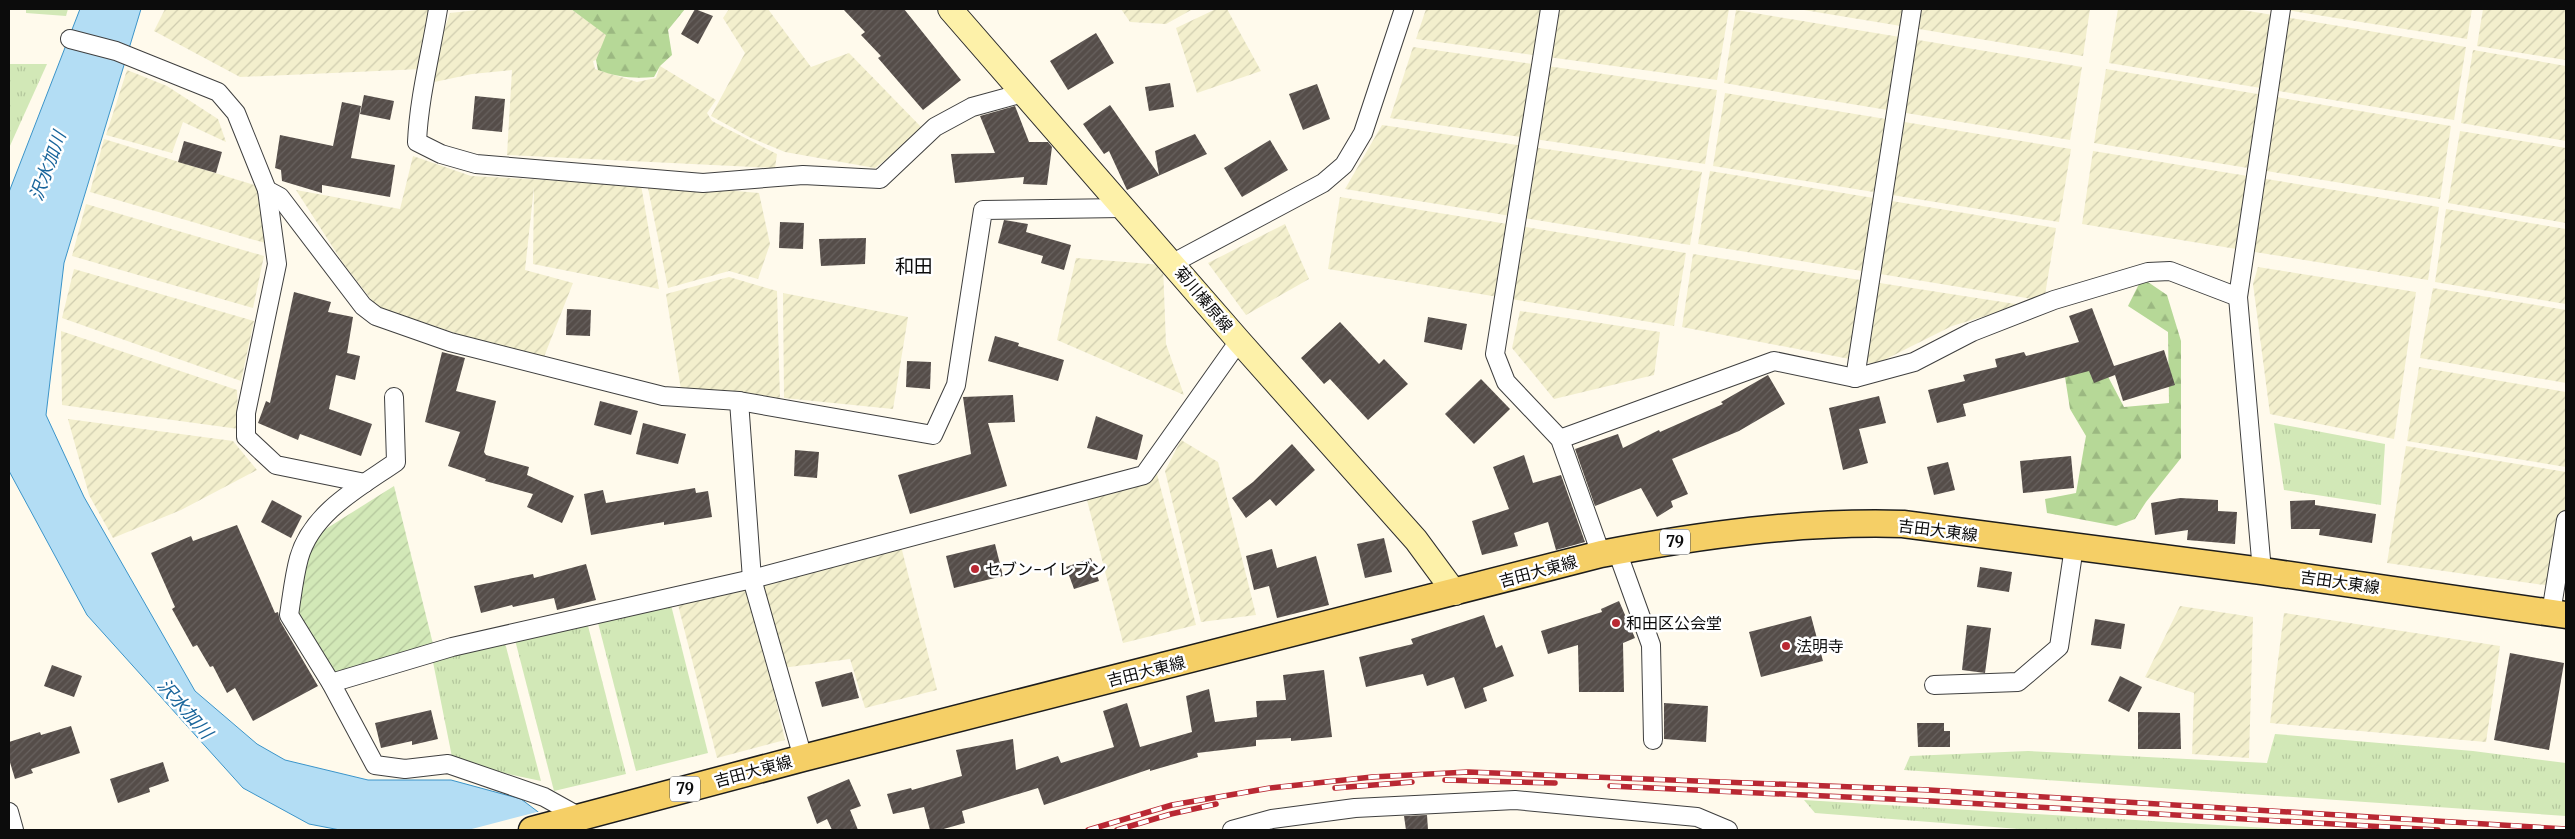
<svg xmlns="http://www.w3.org/2000/svg" width="2575" height="839" font-family="Merriweather,'Noto Sans JP',serif">
  <style>
    .farmland { fill: url(#farmland-furrows) }
    .grass { fill: url(#grass-tufts) }
    .forest { fill: url(#forest-firs) }
    .garden { fill: url(#garden-furrows) }
    .water { fill: #b3ddf4; stroke: #3b94c9 }
    .pier { fill: #fffaec }
    .building { fill: url(#building-hatch) }
    .lines { fill: none; stroke-linecap: round; stroke-linejoin: round }
    .minor-casing { stroke: #3f3f3f; stroke-width: 20 }
    .secondary-casing { stroke: #2e2e2e; stroke-width: 26 }
    .primary-casing { stroke: #1d1d1d; stroke-width: 29 }
    .minor { stroke: #fff; stroke-width: 18 }
    .secondary { stroke: #fdf1a9; stroke-width: 24 }
    .primary { stroke: #f5cf66; stroke-width: 26 }
    .rail-casing { stroke: #b92833; stroke-width: 5.5 }
    .rail { stroke: #fff; stroke-width: 4; stroke-dasharray: 11; stroke-linecap: butt }
    .poi-dot { fill: #b92833; stroke: #fff; stroke-width: 2 }
    .labels { text-anchor: middle; stroke-width: 5; stroke-linejoin: round; paint-order: stroke }
    .shield { fill: #fff; stroke: #555; stroke-width: 1 }
    .shield-label { font-size: 15px; font-weight: bold; fill: #0c0c0c }
    .street-label { font-size: 16px; fill: #0c0c0c; stroke: #fff }
    .poi-label { font-size: 16px; fill: #0c0c0c; stroke: #fff; text-anchor: start }
    .water-label { font-size: 18px; font-style: italic; fill: #19659b; stroke: #fff }
    .quarter-label { font-size: 19px; fill: #0c0c0c; stroke: #fff }
  </style>
  <defs>
    <pattern id="farmland-furrows" width="10" height="10" patternUnits="userSpaceOnUse" patternTransform="scale(1.25)"><rect width="10" height="10" fill="#f3efcd"/><path d="M-1 1l2-2M0 10L10 0M9 11l2-2" fill="none" stroke="#cfccaf"/></pattern>
    <pattern id="grass-tufts" width="24" height="20" patternUnits="userSpaceOnUse" patternTransform="scale(1.25)"><rect width="24" height="20" fill="#d2e8b7"/><path d="M3 7l-1-3M5 7V3M7 7l1-3M15 17l-1-3M17 17v-4M19 17l1-3" fill="none" stroke="#b3c69c"/></pattern>
    <pattern id="forest-firs" width="22" height="20" patternUnits="userSpaceOnUse" patternTransform="scale(1.25)"><rect width="22" height="20" fill="#b6d897"/><path d="M5 1l3.5 6h-7zM16 11l3.5 6h-7z" fill="#9bb881"/></pattern>
    <pattern id="garden-furrows" width="10" height="10" patternUnits="userSpaceOnUse" patternTransform="scale(1.25)"><rect width="10" height="10" fill="#d2e8b7"/><path d="M-1 1l2-2M0 10L10 0M9 11l2-2" fill="none" stroke="#b3c69c"/></pattern>
    <pattern id="building-hatch" width="6" height="6" patternUnits="userSpaceOnUse" patternTransform="scale(1.25)"><rect width="6" height="6" fill="#554d49"/><path d="M-1 1l2-2M0 6l6-6M5 7l2-2" fill="none" stroke="#68625f"/></pattern>
  </defs>
  <rect width="100%" height="100%" fill="#fffaec"/>
  <g class="farmland">
    <polygon points="165,9 432,9 422,69 240,77 154,31"/>
    <polygon points="487,9 571,9 607,35 596,60 593,61 595,69 637,82 656,78 660,66 716,100 707,113 712,121 777,154 775,168 507,155 512,70 472,74 425,84 450,13"/>
    <polygon points="729,9 768,9 811,67 849,53 924,130 875,168 785,152 751,138 711,116 745,53 723,18"/>
    <polygon points="1121,9 1193,9 1166,24 1130,22"/>
    <polygon points="1216,9 1227,9 1261,71 1197,93 1176,28"/>
    <polygon points="1426,9 1729,9 1717,80 1416,39"/>
    <polygon points="1798,9 2090,9 2083,56"/>
    <polygon points="2118,9 2236,9 2466,47 2454,120 2109,63"/>
    <polygon points="2280,9 2472,9 2467,39"/>
    <polygon points="2483,9 2566,9 2566,60 2477,46"/>
    <polygon points="1736,10 2082,67 2070,140 1724,83"/>
    <polygon points="1413,47 1717,90 1705,164 1390,118"/>
    <polygon points="2473,50 2566,66 2566,141 2461,123"/>
    <polygon points="2106,69 2451,126 2440,199 2094,143"/>
    <polygon points="127,70 167,86 218,119 226,142 183,122 172,153 106,135"/>
    <polygon points="1725,93 2071,149 2059,222 1713,166"/>
    <polygon points="1382,125 1702,172 1690,245 1345,189"/>
    <polygon points="2460,131 2566,148 2566,223 2448,203"/>
    <polygon points="104,139 261,187 265,243 90,192"/>
    <polygon points="2093,151 2439,207 2428,280 2082,224"/>
    <polygon points="413,156 471,176 641,185 659,289 533,264 534,187 525,270 573,283 542,362 377,307 343,263 296,190 400,209"/>
    <polygon points="1710,171 2056,228 2044,301 1698,244"/>
    <polygon points="647,183 759,193 770,244 758,279 729,271 668,288"/>
    <polygon points="1340,197 1686,253 1674,326 1328,269"/>
    <polygon points="86,204 264,256 253,308 72,256"/>
    <polygon points="2446,209 2566,229 2566,304 2435,282"/>
    <polygon points="1285,224 1309,279 1246,315 1208,263"/>
    <polygon points="1693,254 2022,305 1952,326 1876,364 1682,327"/>
    <polygon points="1076,258 1163,265 1166,344 1184,395 1057,340"/>
    <polygon points="2258,267 2416,292 2394,439 2270,414 2253,284"/>
    <polygon points="74,269 254,321 241,381 62,318"/>
    <polygon points="729,277 777,291 780,400 681,390 666,294"/>
    <polygon points="2433,288 2566,310 2566,383 2420,358"/>
    <polygon points="783,293 908,317 893,409 784,398"/>
    <polygon points="1520,311 1660,332 1654,375 1554,399 1512,348"/>
    <polygon points="61,331 237,390 239,429 62,405"/>
    <polygon points="2419,367 2566,392 2566,467 2407,441"/>
    <polygon points="68,419 233,441 257,470 181,510 113,538 89,495"/>
    <polygon points="1181,440 1218,462 1256,615 1201,622 1165,471"/>
    <polygon points="2406,446 2566,472 2566,588 2387,563"/>
    <polygon points="1156,470 1196,625 1123,643 1084,488"/>
    <polygon points="898,534 937,690 865,708 850,659 782,668 757,584"/>
    <polygon points="748,580 785,740 717,758 676,597"/>
    <polygon points="2180,606 2253,617 2249,758 2192,754 2194,693 2145,677"/>
    <polygon points="2284,613 2500,646 2486,742 2270,723"/>
  </g>
  <g class="grass">
    <polygon points="26,9 68,9 66,16 26,13"/>
    <polygon points="9,64 47,64 9,148"/>
    <polygon points="2274,423 2385,444 2381,505 2284,490"/>
    <polygon points="669,597 708,753 636,771 596,615"/>
    <polygon points="586,618 626,774 554,791 514,636"/>
    <polygon points="504,639 541,781 453,762 432,657"/>
    <polygon points="2275,734 2473,751 2566,763 2566,816 1904,770 1910,756 2028,751 2267,763"/>
    <polygon points="1804,800 2299,830 2032,830 1815,813"/>
  </g>
  <g class="forest">
    <path d="M571 9H685L668 30 672 55 660 66 654 77C633 79 617 77 598 70L596 60 606 35Z"/>
    <polygon points="2142,278 2167,295 2181,341 2181,458 2146,502 2135,519 2116,526 2047,513 2045,499 2076,493 2086,436 2070,409 2062,358 2104,369 2124,407 2169,403 2168,332 2128,306"/>
  </g>
  <polygon class="garden" points="394,486 434,648 334,677 294,611 313,537"/>
  <polygon class="water" points="80,9 141,9 64,263 46,415 84,497 195,691 257,744 285,760 368,780 451,780 521,799 562,830 340,830 309,824 243,788 87,615 9,471 9,192"/>
  <polygon class="pier" points="541,811 565,830 468,830"/>
  <g class="building">
    <polygon points="695,9 713,16 698,44 681,34"/>
    <polygon points="843,9 904,9 961,80 923,110 878,58 881,56 861,35 865,32"/>
    <polygon points="1096,33 1114,63 1068,90 1050,61"/>
    <polygon points="1170,83 1174,107 1149,111 1145,87"/>
    <polygon points="1317,84 1330,119 1303,130 1289,94"/>
    <polygon points="364,95 394,101 390,120 360,114"/>
    <polygon points="475,96 505,99 502,132 472,129"/>
    <polygon points="342,102 361,106 351,158 395,165 390,197 322,185 322,193 282,181 281,170 275,168 280,135 333,146"/>
    <polygon points="1110,105 1159,175 1155,151 1195,134 1207,154 1127,190 1109,151 1104,154 1083,124"/>
    <polygon points="1015,106 1029,142 1048,142 1052,147 1047,185 1023,184 1024,177 955,183 951,154 995,153 980,116"/>
    <polygon points="1270,140 1288,170 1242,197 1224,168"/>
    <polygon points="184,141 222,152 216,173 178,162"/>
    <polygon points="1004,220 1028,224 1026,232 1071,245 1064,270 1041,263 1043,256 998,243"/>
    <polygon points="780,222 804,223 803,249 779,248"/>
    <polygon points="866,238 865,264 821,266 819,239"/>
    <polygon points="294,292 331,302 328,312 353,317 347,353 360,356 355,380 336,375 329,409 372,424 361,456 300,434 298,440 258,423 266,401 270,403"/>
    <polygon points="2092,308 2114,366 2164,350 2175,385 2123,401 2115,375 2094,383 2089,371 1963,404 1966,416 1937,423 1928,390 1965,381 1963,375 1997,367 1995,359 2024,352 2026,356 2079,342 2069,316"/>
    <polygon points="567,309 591,310 590,336 566,335"/>
    <polygon points="1428,317 1467,324 1462,350 1424,342"/>
    <polygon points="1340,322 1379,364 1384,359 1408,384 1368,420 1330,379 1324,384 1301,358"/>
    <polygon points="995,336 1019,343 1018,346 1064,360 1058,381 988,361"/>
    <polygon points="442,352 465,358 456,391 496,401 484,452 486,455 529,467 527,475 574,496 562,523 527,507 533,494 485,481 486,479 448,466 460,432 425,422"/>
    <polygon points="907,361 931,362 930,389 906,387"/>
    <polygon points="1768,375 1785,404 1739,431 1672,459 1688,494 1671,501 1673,507 1657,517 1641,488 1595,506 1575,449 1618,434 1623,448 1659,430 1660,432 1723,404 1721,402"/>
    <polygon points="1481,379 1510,409 1474,444 1445,414"/>
    <polygon points="1013,395 1015,422 988,423 1007,486 910,514 898,475 971,454 963,397"/>
    <polygon points="1879,396 1886,423 1859,429 1868,463 1843,470 1829,408"/>
    <polygon points="600,401 638,411 631,435 594,425"/>
    <polygon points="1096,416 1143,435 1137,460 1087,448"/>
    <polygon points="643,423 686,434 678,464 636,454"/>
    <polygon points="1292,444 1315,470 1276,506 1270,499 1246,518 1232,498 1253,482"/>
    <polygon points="795,450 819,452 817,478 794,476"/>
    <polygon points="1524,455 1533,483 1561,475 1585,542 1556,550 1548,522 1514,533 1518,546 1482,555 1472,521 1509,509 1493,467"/>
    <polygon points="2071,456 2074,488 2023,493 2020,461"/>
    <polygon points="1948,462 1955,490 1934,495 1927,467"/>
    <polygon points="695,488 696,493 708,491 712,517 664,525 664,522 591,535 584,494 603,490 606,503"/>
    <polygon points="2180,498 2218,500 2218,511 2237,512 2235,544 2187,540 2188,530 2155,535 2151,503"/>
    <polygon points="272,500 302,516 291,538 261,522"/>
    <polygon points="2315,500 2315,505 2376,514 2372,543 2319,535 2320,529 2291,529 2290,501"/>
    <polygon points="237,525 275,613 278,612 280,621 318,686 253,721 235,688 227,693 213,666 210,667 197,645 193,647 172,609 175,607 151,553 191,536 193,541"/>
    <polygon points="1384,538 1392,572 1365,578 1357,544"/>
    <polygon points="995,544 1003,576 954,588 946,556"/>
    <polygon points="1272,549 1277,568 1316,556 1329,605 1277,618 1269,586 1254,590 1246,556"/>
    <polygon points="1091,558 1099,581 1074,589 1066,567"/>
    <polygon points="586,564 596,600 557,610 554,598 513,607 512,605 481,613 474,586 533,574 534,578"/>
    <polygon points="1980,567 2012,572 2009,592 1977,587"/>
    <polygon points="1619,601 1635,638 1623,643 1624,692 1579,692 1578,645 1548,654 1541,631 1602,612 1601,609"/>
    <polygon points="1484,615 1496,648 1502,645 1514,676 1483,688 1487,701 1465,709 1454,677 1427,686 1423,674 1366,687 1359,657 1413,644 1411,639"/>
    <polygon points="1811,616 1823,661 1761,677 1749,632"/>
    <polygon points="2095,619 2125,624 2121,649 2091,645"/>
    <polygon points="1967,625 1991,628 1985,673 1962,670"/>
    <polygon points="2510,653 2564,663 2549,750 2494,740"/>
    <polygon points="52,665 82,676 74,697 44,686"/>
    <polygon points="1324,670 1332,737 1291,741 1291,738 1256,740 1256,746 1197,753 1198,757 1150,771 1150,769 1044,805 1038,788 962,811 965,823 940,830 930,830 924,807 893,814 887,794 911,788 912,790 962,776 956,750 1013,739 1016,770 1058,756 1061,763 1114,747 1103,711 1127,703 1140,747 1192,732 1186,696 1209,689 1215,722 1257,717 1256,701 1286,700 1283,675"/>
    <polygon points="852,672 859,698 822,707 815,682"/>
    <polygon points="2120,676 2142,687 2129,712 2108,701"/>
    <polygon points="1664,703 1708,706 1706,742 1664,739"/>
    <polygon points="431,710 438,739 412,745 412,741 381,748 375,723"/>
    <polygon points="2138,712 2180,713 2181,749 2138,749"/>
    <polygon points="1917,723 1944,723 1944,731 1950,731 1950,747 1918,747"/>
    <polygon points="71,726 80,753 31,769 33,773 15,779 9,759 9,742 40,732 41,735"/>
    <polygon points="163,762 169,781 149,788 150,792 118,803 110,779"/>
    <polygon points="849,779 861,806 850,810 858,830 832,830 827,819 817,824 807,797"/>
    <polygon points="1427,815 1428,830 1406,830 1404,816"/>
  </g>
  <g class="lines">
    <g class="minor-casing">
      <g id="minor">
        <path d="M438 9C431 53 419 97 417 142L441 154 476 164 703 183 803 175 880 179 935 127 972 107 1023 93"/>
        <polyline points="1550,9 1495,354 1506,382 1560,439 1601,554"/>
        <polyline points="70,39 116,51 218,92 236,113 267,190 280,197 363,306 376,316 450,342 663,396 739,401 933,435 956,385 983,210 1123,208"/>
        <polyline points="267,190 277,264 246,413 246,437 276,465 365,483"/>
        <polyline points="1173,263 1323,183 1344,165 1363,133 1404,9"/>
        <polyline points="1855,378 1912,9"/>
        <path d="M394 397 396 462C360 487 312 512 299 558 294 576 292 596 289 615L331 683 375 765 405 769 448 764 544 797 580 817"/>
        <polyline points="739,401 752,579 803,758"/>
        <polyline points="1560,439 1774,361 1855,378 1914,362 1972,332 2054,300 2148,272 2170,271 2238,297"/>
        <polyline points="1617,551 1651,645 1653,740"/>
        <polyline points="2262,571 2238,297 2281,9"/>
        <polyline points="2551,613 2566,520"/>
        <polyline points="331,683 452,647 752,579 1144,475 1239,341"/>
        <polyline points="1934,685 2018,682 2059,647 2074,547"/>
        <polyline points="9,812 14,830"/>
        <polyline points="1232,830 1272,819 1355,808 1515,800 1697,817 1728,830"/>
      </g>
    </g>
    <g class="secondary-casing">
      <polyline id="secondary" points="950,9 1239,341 1416,540 1455,593"/>
    </g>
    <g class="primary-casing">
      <path id="primary" d="M532 830 803 758 1601 554C1701 535 1801 521 1903 524L2262 571 2566 615"/>
    </g>
    <use href="#minor" class="minor"/>
    <use href="#secondary" class="secondary"/>
    <use href="#primary" class="primary"/>
    <g class="rail-casing">
      <g id="rail">
        <polyline points="1445,780 1555,783"/>
        <polyline points="1610,786 1931,801 2438,830"/>
        <polyline points="1335,788 1412,782"/>
        <polyline points="1088,830 1172,805 1270,788 1372,777 1468,772 1929,790 2566,829"/>
        <polyline points="1117,830 1171,814 1216,804"/>
      </g>
    </g>
    <use href="#rail" class="rail"/>
  </g>
  <g class="poi-dot">
    <circle cx="975" cy="569" r="5"/>
    <circle cx="1616" cy="623" r="5"/>
    <circle cx="1786" cy="646" r="5"/>
  </g>
  <g class="labels">
    <g class="shield">
      <rect x="1660" y="529.5" width="30" height="25" rx="4"/>
      <rect x="670" y="776.5" width="30" height="25" rx="4"/>
    </g>
    <g class="shield-label">
      <text x="1675" y="547">79</text>
      <text x="685" y="794">79</text>
    </g>
    <g class="street-label">
      <text transform="translate(1204 299) rotate(50)" y="6">菊川榛原線</text>
      <text transform="translate(1938 530) rotate(7)" y="6">吉田大東線</text>
      <text transform="translate(1538 571) rotate(-15)" y="6">吉田大東線</text>
      <text transform="translate(2340 582) rotate(8)" y="6">吉田大東線</text>
      <text transform="translate(1146 671) rotate(-14)" y="6">吉田大東線</text>
      <text transform="translate(753 771) rotate(-15)" y="6">吉田大東線</text>
    </g>
    <g class="poi-label">
      <text x="985" y="575">セブン-イレブン</text>
      <text x="1626" y="629">和田区公会堂</text>
      <text x="1796" y="652">法明寺</text>
    </g>
    <g class="water-label">
      <text transform="translate(48 166) rotate(-70)" y="6">沢水加川</text>
      <text transform="translate(185 709) rotate(49)" y="6">沢水加川</text>
    </g>
    <g class="quarter-label">
      <text x="914" y="273">和田</text>
    </g>
  </g>
  <rect width="2575" height="839" fill="none" stroke="#0c0c0c" stroke-width="20"/>
</svg>
